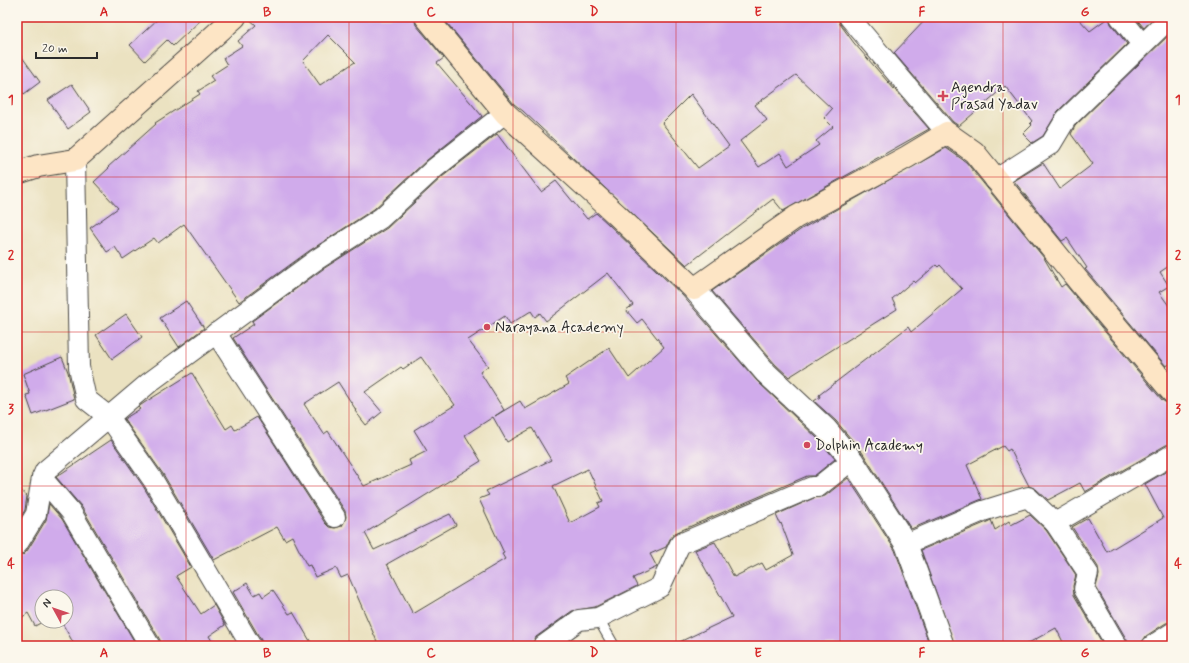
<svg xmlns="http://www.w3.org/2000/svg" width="1189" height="663" font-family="Mynerve,sans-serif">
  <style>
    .building { fill: #d0abeb; fill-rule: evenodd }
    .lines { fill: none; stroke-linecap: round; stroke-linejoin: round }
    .service-casing { stroke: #484642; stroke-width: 12 }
    .minor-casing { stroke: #484642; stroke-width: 22 }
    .tertiary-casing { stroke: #484642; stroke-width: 24 }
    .secondary-casing { stroke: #484642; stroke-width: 24 }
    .service { stroke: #fff; stroke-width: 10 }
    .minor { stroke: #fff; stroke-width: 20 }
    .tertiary { stroke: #fff; stroke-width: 22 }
    .secondary { stroke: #fde5c5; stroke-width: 22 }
    .grid { fill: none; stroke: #d62828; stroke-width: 1; stroke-opacity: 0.55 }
    .poi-dot { fill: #d1495b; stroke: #fbf7ec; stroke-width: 1.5 }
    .labels { text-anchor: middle; stroke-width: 3.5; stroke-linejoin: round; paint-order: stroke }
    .poi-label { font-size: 15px; fill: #2b2b2b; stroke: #fbf7ec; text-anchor: start }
    .neatline { fill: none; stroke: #d62828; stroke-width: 1.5 }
    .grid-label { font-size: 13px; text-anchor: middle; font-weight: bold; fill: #d62828 }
  </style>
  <rect width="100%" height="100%" fill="#fbf7ec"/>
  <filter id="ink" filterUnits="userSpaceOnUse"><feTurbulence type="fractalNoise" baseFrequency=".025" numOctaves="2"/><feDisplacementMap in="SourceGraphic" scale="8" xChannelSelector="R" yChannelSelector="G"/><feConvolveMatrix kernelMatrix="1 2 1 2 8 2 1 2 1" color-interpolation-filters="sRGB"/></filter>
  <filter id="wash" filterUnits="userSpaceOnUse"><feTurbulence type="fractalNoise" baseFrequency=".012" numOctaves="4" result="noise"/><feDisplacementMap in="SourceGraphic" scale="16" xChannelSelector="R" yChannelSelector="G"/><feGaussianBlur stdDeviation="0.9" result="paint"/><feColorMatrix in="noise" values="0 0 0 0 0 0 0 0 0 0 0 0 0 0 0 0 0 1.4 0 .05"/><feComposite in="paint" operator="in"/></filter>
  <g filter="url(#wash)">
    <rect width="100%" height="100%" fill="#ebe2c1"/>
    <g id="blocks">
      <g class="building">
        <polygon points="160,17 204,17 173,46 167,40 145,61 130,45"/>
        <path d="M247 17H414L416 25 444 58 437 63 482 116 427 160 374 209 309 251 239 302 184 224 158 243 154 238 123 259 115 247 107 252 90 228 118 208 94 182 109 168 108 167 156 124 155 123 200 94 198 91 214 81 210 76 227 65 223 58 242 46 238 41 256 25ZM328 35 355 62 320 85 303 61Z"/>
        <path d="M442 17H838L840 24 854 43 929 129 783 211 773 199 687 265 523 111 514 104ZM796 75 832 109 824 118 833 127 816 141 819 145 788 166 780 153 759 167 740 141 767 120 755 105ZM691 94 729 146 698 168 662 123Z"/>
        <polygon points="928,17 1077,17 1090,31 1109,17 1111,24 1127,44 1058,111 1043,136 1032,143 1023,134 1032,125 1030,123 1032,121 1005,86 959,126 953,122 894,53"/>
        <polygon points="1135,17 1154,17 1144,28"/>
        <polygon points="1172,32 1172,264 1160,272 1169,286 1159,292 1172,310 1172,363 1166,366 1085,269 1087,268 1067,238 1062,241 1014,181 1043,163 1060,189 1093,164 1071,134 1075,126"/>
        <polygon points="17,50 40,82 24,94 17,85"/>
        <polygon points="72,84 91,112 68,129 48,100"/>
        <path d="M497 134 541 192 556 181 587 219 596 213 608 224 682 295 757 381 817 438 835 459 814 476H807L675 533 670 539 666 547 650 554 657 567 633 578 637 586 595 607 572 611 536 637 532 646H379L348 575 341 578 336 568 315 577 310 565 307 566 292 536 285 540 277 527 214 560 163 474 124 419 140 409 138 407 147 401 192 373 226 429 232 425 235 430 257 417 325 523 329 527 335 528 342 526 346 517 345 511 233 338 254 324 252 321 323 269 387 228 442 177ZM608 273 633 305 626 310 637 323 642 319 664 347 629 378 609 348 565 378 569 384 525 409 520 401 495 416 504 410 480 372 488 366 468 340 505 316 510 324 531 311 535 317 540 313 546 321ZM421 357 455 405 414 430 427 451 409 460 411 465 364 486 328 431 324 434 304 404 338 382 356 410 355 411 366 425 382 412 365 392 401 367 403 369ZM493 417 507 442 532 428 551 460 486 491 489 495 479 499 504 553 502 554 505 559 413 614 387 564 456 525 450 514 374 550 365 533 481 461 465 435ZM588 469 603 501 598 503 600 507 570 523 553 486Z"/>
        <polygon points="946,148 966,162 1044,258 1061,287 1065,284 1162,400 1168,404 1172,410 1172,444 1166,445 1085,492 1080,483 1048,500 1036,489 1029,486 1010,449 1007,451 1003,446 967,465 982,499 911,529 862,452 836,421 814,401 820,397 819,395 908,327 911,332 962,289 940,265 938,267 936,265 915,283 913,281 892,299 897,309 789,377 775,364 712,291 803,228"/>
        <polygon points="186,301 204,328 179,347 160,318"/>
        <polygon points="126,314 142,337 112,359 96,335"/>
        <polygon points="62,357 68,372 74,399 33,415 26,395 30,394 23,374"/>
        <polygon points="111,440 143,486 191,567 176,576 201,614 214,605 225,625 209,636 215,646 161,646 160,640 81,506 56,477"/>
        <polygon points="1172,468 1172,622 1166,623 1146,636 1141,646 1128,646 1127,640 1096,587 1099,575 1098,567 1072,527 1088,518 1107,552 1163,518 1145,484"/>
        <polygon points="848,478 895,550 930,646 671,646 732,617 695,550 715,542 734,577 762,563 766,570 793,555 781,523 780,524 776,515 814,498 825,496"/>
        <polygon points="17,487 27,496 25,510 17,523"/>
        <polygon points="49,504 62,519 137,646 75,646 61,621 66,621 66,597 42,597 42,621 44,621 35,626 28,613 17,621 17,556 23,555 27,551 46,520"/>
        <polygon points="1030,515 1046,530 1076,575 1073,586 1074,595 1104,646 1065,646 1056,628 1023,646 955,646 921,550 987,522 991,520 995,530 1009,521 1011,525"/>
        <polygon points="247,583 254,595 260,592 263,597 273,590 289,614 293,612 313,646 262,646 261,640 233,592"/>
      </g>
    </g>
  </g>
  <g filter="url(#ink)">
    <use href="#blocks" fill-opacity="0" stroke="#484642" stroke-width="1"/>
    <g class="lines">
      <g class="service-casing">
        <polyline id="service" points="598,618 614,646"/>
      </g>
      <g class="minor-casing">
        <g id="minor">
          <polyline points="849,17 947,133"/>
          <polyline points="1120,17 1142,44"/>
          <polyline points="75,160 79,367 86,399 109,417 153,480 251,646"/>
          <polyline points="995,180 1051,144 1066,119 1171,17"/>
          <polyline points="216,333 335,517"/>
          <polyline points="42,478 71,512 150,646"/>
          <polyline points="1055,523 1088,573 1084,589 1117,646"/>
          <polyline points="906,544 983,511 1028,497 1055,523 1172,455"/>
          <polyline points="17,545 36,514 42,478 45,471 150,382 316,260 381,218 435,168 505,113"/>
          <polyline points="543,646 579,620 598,618 660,587 680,544 812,487 818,487 852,460"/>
          <polyline points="1152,646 1172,633"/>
        </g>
      </g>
      <g class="tertiary-casing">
        <polyline id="tertiary" points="694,289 766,373 826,429 852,460 906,544 943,646"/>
      </g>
      <g class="secondary-casing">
        <g id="secondary">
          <polyline points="426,17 505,113 617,215 694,289 796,217 907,157 947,133 974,152 1081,284 1172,392"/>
          <polyline points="17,173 38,166 75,160 235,17"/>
        </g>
      </g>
      <use href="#service" class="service"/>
      <use href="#minor" class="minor"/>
      <use href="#tertiary" class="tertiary"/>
      <use href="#secondary" class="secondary"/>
    </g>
  </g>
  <path class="grid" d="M186 17V646M349 17V646M513 17V646M676 17V646M840 17V646M1003 17V646M17 177H1172M17 332H1172M17 486H1172"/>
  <g class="poi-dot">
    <path d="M941 90h4v4h4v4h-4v4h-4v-4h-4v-4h4z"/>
    <circle cx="487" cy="327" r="4"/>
    <circle cx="807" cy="445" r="4"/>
  </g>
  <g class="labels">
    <g class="poi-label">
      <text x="951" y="92">Agendra<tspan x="951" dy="17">Prasad Yadav</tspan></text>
      <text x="495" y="332">Narayana Academy</text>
      <text x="815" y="450">Dolphin Academy</text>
    </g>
  </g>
  <rect width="1189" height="663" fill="none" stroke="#fbf7ec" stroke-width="44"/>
  <g transform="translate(54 609) rotate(310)"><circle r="19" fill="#fbf7ec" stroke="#a8a59f"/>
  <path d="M0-3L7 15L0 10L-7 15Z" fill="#d1495b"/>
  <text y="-6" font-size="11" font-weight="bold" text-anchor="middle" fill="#2b2b2b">N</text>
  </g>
  <path d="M36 52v6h61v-6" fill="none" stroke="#2b2b2b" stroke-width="2"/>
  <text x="42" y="52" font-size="12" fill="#2b2b2b" stroke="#fbf7ec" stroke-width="3" paint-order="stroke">20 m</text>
  <rect x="22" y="22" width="1145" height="619" class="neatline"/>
  <g class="grid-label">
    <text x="104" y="16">A</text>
    <text x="267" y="16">B</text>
    <text x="431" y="16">C</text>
    <text x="594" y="16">D</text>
    <text x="758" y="16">E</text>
    <text x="922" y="16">F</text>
    <text x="1085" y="16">G</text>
    <text x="11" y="104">1</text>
    <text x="1178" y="104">1</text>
    <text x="11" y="259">2</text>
    <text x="1178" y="259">2</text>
    <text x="11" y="413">3</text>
    <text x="1178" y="413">3</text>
    <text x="11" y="568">4</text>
    <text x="1178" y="568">4</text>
    <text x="104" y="657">A</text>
    <text x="267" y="657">B</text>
    <text x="431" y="657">C</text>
    <text x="594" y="657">D</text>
    <text x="758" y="657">E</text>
    <text x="922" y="657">F</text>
    <text x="1085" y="657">G</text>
  </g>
</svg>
